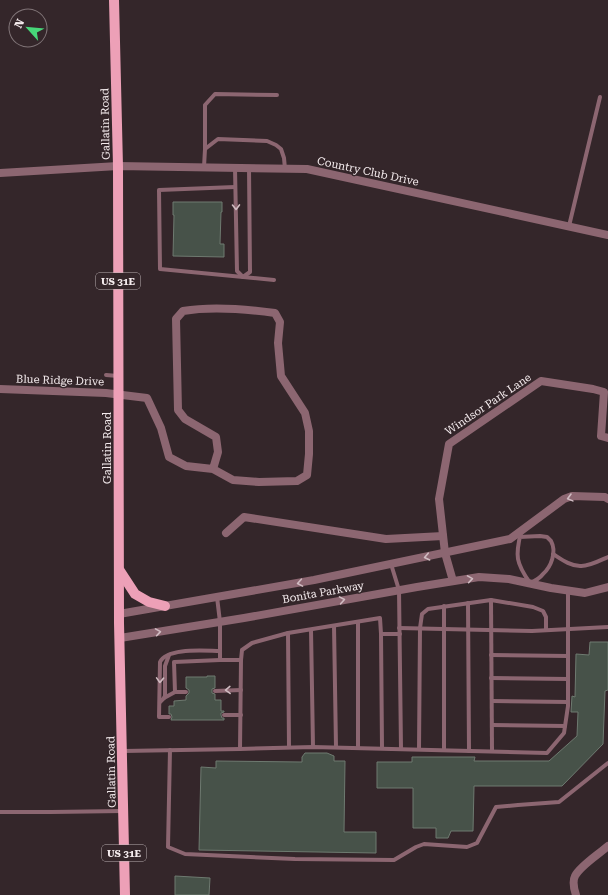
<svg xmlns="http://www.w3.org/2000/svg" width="608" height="895" font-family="'Roboto Serif',serif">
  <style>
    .building { fill: #475249; stroke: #6e7a70 }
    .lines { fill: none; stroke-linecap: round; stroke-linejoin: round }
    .lane { stroke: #8c6671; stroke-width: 4 }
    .street { stroke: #8c6671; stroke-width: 8 }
    .primary { stroke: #eda0b7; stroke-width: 10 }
    .oneway { stroke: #d0bcc2 }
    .labels { text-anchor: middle; stroke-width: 3; stroke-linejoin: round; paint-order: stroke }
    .shield { fill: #34262a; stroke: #bab0b2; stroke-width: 1 }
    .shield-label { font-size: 10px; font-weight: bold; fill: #f4ebed }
    .street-label { font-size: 11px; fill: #f4ebed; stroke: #34262a }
  </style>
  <rect width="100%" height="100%" fill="#34262a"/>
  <g class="building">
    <polygon points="173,202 222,202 222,212 221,212 220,244 224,244 224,257 173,256 174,215 173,215"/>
    <polygon points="590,642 608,642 608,690 605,691 603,744 562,786 474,786 473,831 451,831 448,838 436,838 436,828 413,828 413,788 377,788 377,762 412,762 412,757 475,757 474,761 549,761 577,736 578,712 571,712 572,696 575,697 576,654 589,655"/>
    <polygon points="207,676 215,676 215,688 212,689 212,693 215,694 215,700 221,700 221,711 224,711 224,712 221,713 221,715 222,718 224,718 224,720 171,720 172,717 171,714 169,714 169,706 174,706 174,701 186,700 186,696 189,693 189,690 186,688 186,677 207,677"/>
    <polygon points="305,753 327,753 334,756 334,761 345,761 344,832 376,832 376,853 199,850 201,767 216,768 216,761 302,762 302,757"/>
    <polygon points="175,876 210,878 209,895 175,895"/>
  </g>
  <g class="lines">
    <g class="lane">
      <polyline points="205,149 205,105 215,94 277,95"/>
      <polyline points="204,167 205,149 218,139 267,141 276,145 281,149 284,158 285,169"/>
      <polyline points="235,168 237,271 243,277 250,272 249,168"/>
      <polyline points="235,187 159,190 160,269 274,280"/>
      <polyline points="569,226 600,97"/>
      <polyline points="106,375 118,376"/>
      <path d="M519 537 540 536 547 537C548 538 550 540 551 541 557 552 551 567 543 574 540 578 535 581 530 583 516 563 515 556 521 532"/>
      <path d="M553 554C561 559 570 566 580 566 588 567 601 560 608 557"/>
      <polyline points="391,564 399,590 401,749"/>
      <polyline points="217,597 220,622 220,660"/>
      <polyline points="491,600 492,751"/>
      <polyline points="468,603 469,751"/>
      <polyline points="358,622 358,748"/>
      <polyline points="334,626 336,747"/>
      <polyline points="399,628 532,631 608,627"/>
      <polyline points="311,630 313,747"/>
      <polyline points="288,633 289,747"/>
      <polyline points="381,634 382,748"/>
      <polyline points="491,655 568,656"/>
      <polyline points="491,678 568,679"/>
      <polyline points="215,691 241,690"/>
      <polyline points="175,692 174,662 220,660 241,660 242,650 252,643 288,633 380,618 381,634 400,634"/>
      <polyline points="164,698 175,692 186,692"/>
      <polyline points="492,701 568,702"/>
      <polyline points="160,702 164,698 165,696 165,666 169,655"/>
      <polyline points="224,715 241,715"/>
      <path d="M169 717H159L160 662C167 647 206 651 220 651"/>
      <polyline points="492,725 565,726"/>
      <polyline points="240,749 241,660"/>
      <polyline points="419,749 420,628 422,614 428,609 491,600 533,607 543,611 546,617 546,630"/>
      <polyline points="170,750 168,847 185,854 295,859 394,860 416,847 424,844 467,847 477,843 496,807 518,805 559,802 608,763"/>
      <polyline points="444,750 444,606"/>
      <polyline points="123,751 240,749 313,747 547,753 564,733 568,706 568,591"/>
      <polyline points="0,812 51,812 123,811"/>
    </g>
    <g class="street">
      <polyline points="0,173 118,166 307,169 608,235"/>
      <path d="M0 389 106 393 147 398 161 428 169 457 186 466 213 469 218 452 216 437 185 419 178 410 176 319 183 311C212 306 246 309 275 313L280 322 278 343 281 376 305 413 309 431V454L307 475 297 481 259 482 233 480 213 469"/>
      <polyline points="226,533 244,517 386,539 443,536"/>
      <polyline points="453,581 445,553 439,499 449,444 541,381 593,389 604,392 601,436 608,438"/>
      <polyline points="119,614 314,580 510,539 564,499 572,496 605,497 608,499"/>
      <polyline points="120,638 244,618 417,587 479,577 509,579 551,588 585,593 608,587"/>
      <path d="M576 895C574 889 572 882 575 876 580 866 599 854 608 846"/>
    </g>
    <g class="primary">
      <polyline points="114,0 118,166 119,623 125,895"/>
      <polyline points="120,571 135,594 149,602 165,606"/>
    </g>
  </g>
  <defs><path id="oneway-chevron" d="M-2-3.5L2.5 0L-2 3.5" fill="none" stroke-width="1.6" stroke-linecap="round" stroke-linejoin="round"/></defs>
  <g class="oneway">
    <use href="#oneway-chevron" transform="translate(236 207) rotate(89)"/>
    <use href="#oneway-chevron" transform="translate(570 498) rotate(165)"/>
    <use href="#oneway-chevron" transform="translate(427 557) rotate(168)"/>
    <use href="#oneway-chevron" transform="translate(470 579) rotate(-9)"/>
    <use href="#oneway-chevron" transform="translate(300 583) rotate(170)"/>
    <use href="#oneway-chevron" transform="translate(342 600) rotate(-10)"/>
    <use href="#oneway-chevron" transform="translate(158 632) rotate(-9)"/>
    <use href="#oneway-chevron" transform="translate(160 680) rotate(92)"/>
    <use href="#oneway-chevron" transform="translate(228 690) rotate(178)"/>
  </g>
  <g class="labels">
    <g class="shield">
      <rect x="96" y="273" width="44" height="16" rx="3"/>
      <rect x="102" y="845" width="44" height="16" rx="3"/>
    </g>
    <g class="shield-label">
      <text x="118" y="285">US 31E</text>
      <text x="124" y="857">US 31E</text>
    </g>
    <g class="street-label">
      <text transform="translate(105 124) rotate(-91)" y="4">Gallatin Road</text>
      <text transform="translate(368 171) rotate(12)" y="4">Country Club Drive</text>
      <text transform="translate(60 380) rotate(2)" y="4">Blue Ridge Drive</text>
      <text transform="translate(488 404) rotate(-34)" y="4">Windsor Park Lane</text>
      <text transform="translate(107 448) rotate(-90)" y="4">Gallatin Road</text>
      <text transform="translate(323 592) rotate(-10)" y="4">Bonita Parkway</text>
      <text transform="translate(111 772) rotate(-91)" y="4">Gallatin Road</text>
    </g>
  </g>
  <g transform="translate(28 28) rotate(297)"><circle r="19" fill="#34262a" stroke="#817578"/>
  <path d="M0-3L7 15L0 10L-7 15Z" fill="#47d779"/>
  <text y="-6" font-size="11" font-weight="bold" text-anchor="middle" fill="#f4ebed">N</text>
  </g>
</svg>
